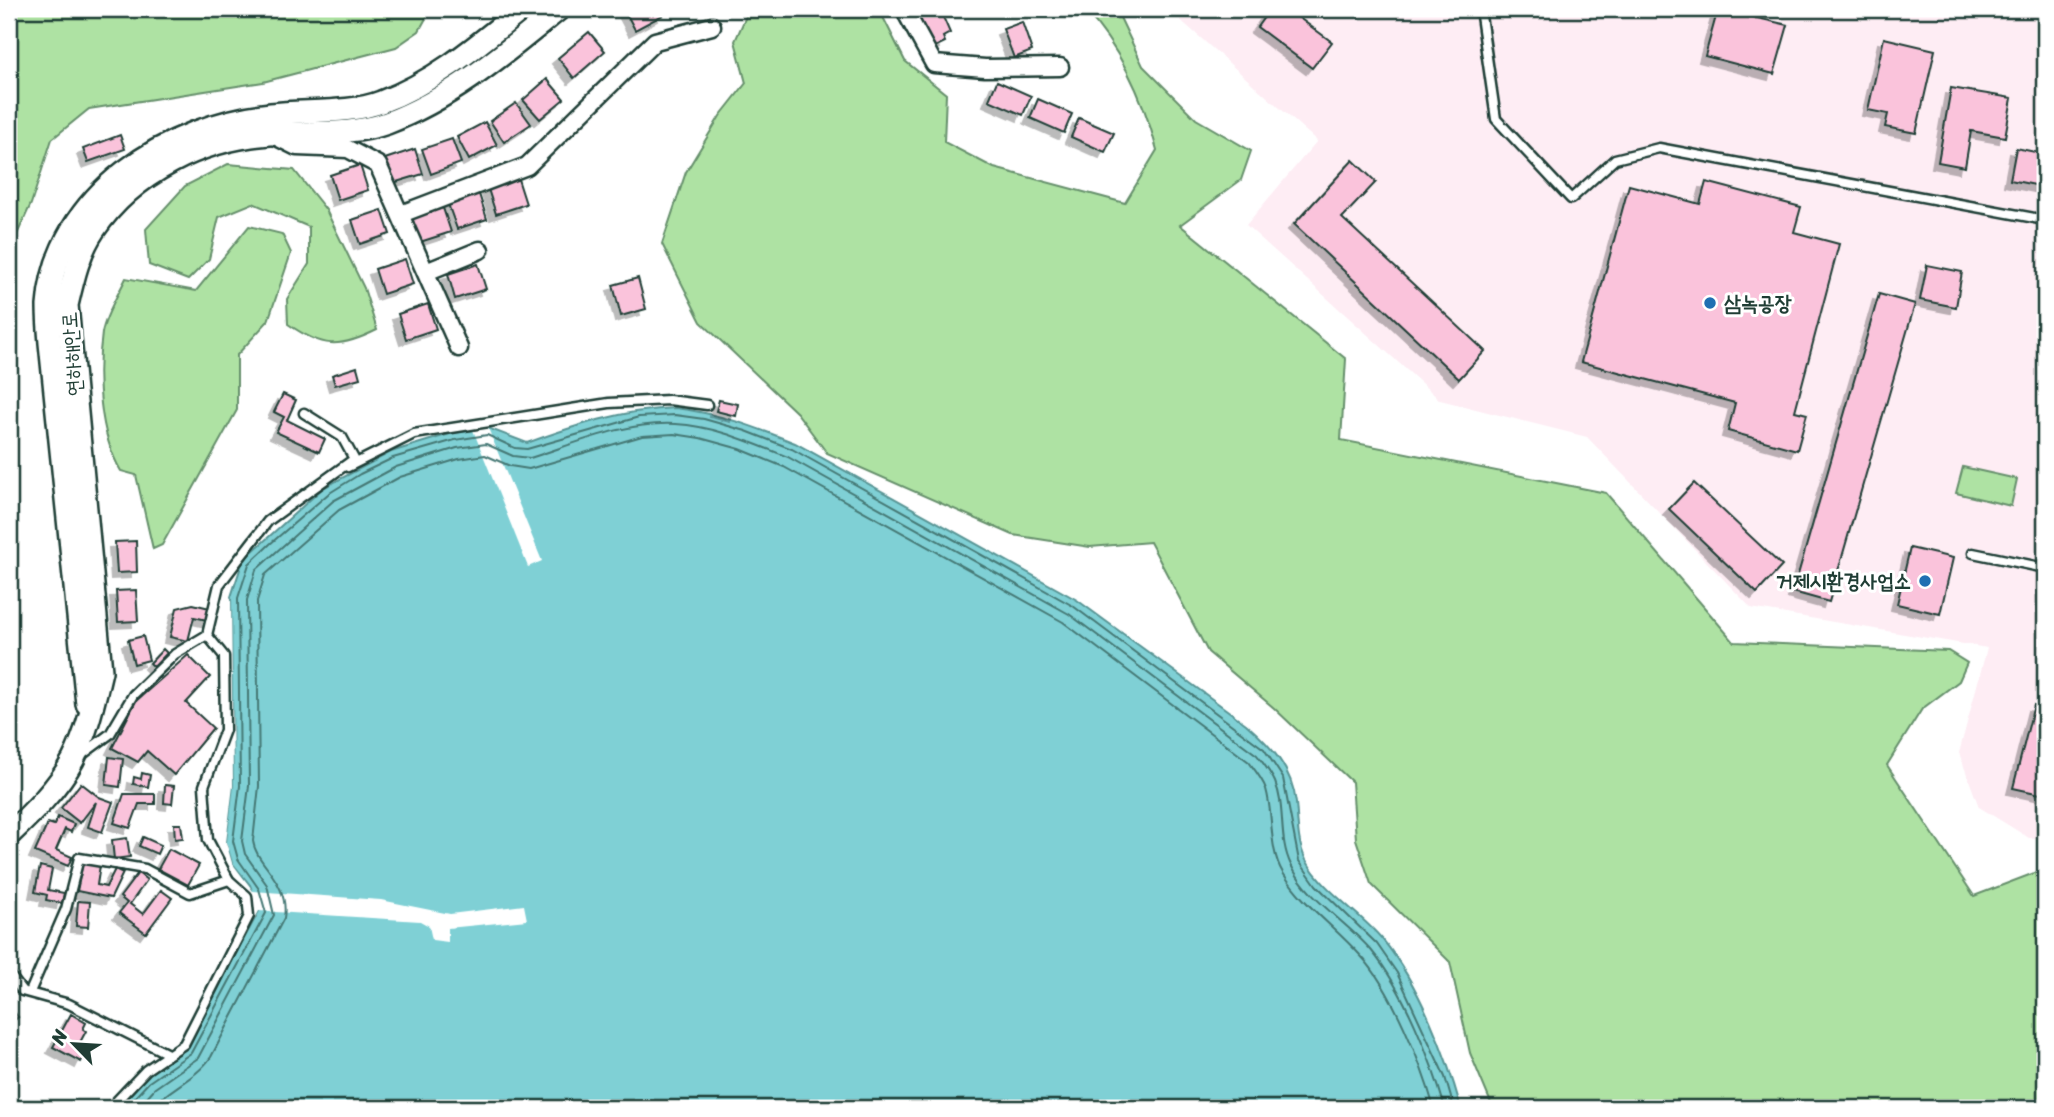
<svg xmlns="http://www.w3.org/2000/svg" width="2054" height="1117" font-family="Sriracha,'Poor Story',sans-serif">
  <style>
    .built { fill: #feedf4 }
    .green { fill: #aee2a3; stroke: #66906c; stroke-width: 2 }
    .water { fill: #7fd0d5; stroke: #599595; stroke-width: 2 }
    .pier { fill: #fff }
    .lines { fill: none; stroke-linecap: round; stroke-linejoin: round }
    .shore { stroke: #457874; stroke-width: 2 }
    .building { fill: #fac3db; stroke: #1f3d34; stroke-width: 2; filter: url(#shadow) }
    .service-casing { stroke: #1f3d34; stroke-width: 13 }
    .minor-casing { stroke: #1f3d34; stroke-width: 21 }
    .tertiary-casing { stroke: #1f3d34; stroke-width: 26 }
    .service { stroke: #fff; stroke-width: 8 }
    .minor { stroke: #fff; stroke-width: 16 }
    .tertiary { stroke: #fff; stroke-width: 21 }
    .poi-dot { fill: #1f6fb2; stroke: #fff; stroke-width: 2.5 }
    .labels { text-anchor: middle; stroke-width: 6; stroke-linejoin: round; paint-order: stroke }
    .poi-label { font-size: 21px; font-weight: bold; fill: #1f3d34; stroke: #fff; text-anchor: start }
    .street-label { font-size: 21px; fill: #1f3d34; stroke: #fff }
  </style>
  <defs>
    <filter id="shadow"><feDropShadow dx="-6" dy="6" stdDeviation="0" flood-color="#0004"/></filter>
  </defs>
  <rect width="100%" height="100%" fill="#fff"/>
  <filter id="ink" filterUnits="userSpaceOnUse"><feTurbulence type="fractalNoise" baseFrequency=".0143" numOctaves="2"/><feDisplacementMap in="SourceGraphic" scale="14" xChannelSelector="R" yChannelSelector="G"/><feConvolveMatrix kernelMatrix="1 2 1 2 8 2 1 2 1" color-interpolation-filters="sRGB"/></filter>
  <g filter="url(#ink)">
    <polygon class="built" points="1168,9 2045,9 2045,837 2029,838 1979,807 1959,753 1987,648 1751,608 1587,437 1440,400 1246,225 1317,141"/>
    <g class="green">
      <polygon points="9,9 431,9 419,31 396,47 263,82 89,109 52,139 31,204 9,252"/>
      <path d="M746 9H879L905 61 946 94 944 142 994 168 1125 203 1157 150C1143 97 1121 49 1084 9H1116L1143 66 1196 119 1251 151 1241 180 1180 225 1346 359 1341 440 1606 493 1734 642 1948 651 1967 663 1959 681 1922 709 1887 765 1974 896 2045 869V1108H1493L1470 1053 1450 962 1371 884 1356 839 1352 782 1274 708 1208 652 1150 542 1090 547 1013 535 827 453 797 413 701 322 662 244 686 172 720 116 746 83 735 41 747 14Z"/>
      <path d="M228 164 294 170 326 210 364 288 377 330C339 349 322 348 288 324L287 299 309 264V227L253 203 219 217 209 259 188 280 149 265 146 229 185 186Z"/>
      <path d="M249 226 282 234 291 253 268 321 237 355V410L162 545 153 549 136 475 121 471C99 434 96 375 102 333 105 315 118 295 126 278L196 291Z"/>
      <polygon points="1963,467 2017,479 2011,506 1956,493"/>
    </g>
    <path class="water" d="M675 408C718 413 755 427 795 443L1077 600 1246 724C1271 746 1292 768 1296 803 1298 821 1297 843 1306 860 1324 892 1360 912 1383 940 1419 984 1446 1054 1461 1108H115L144 1077 185 1049 259 911 250 885 232 863 226 842 233 786 231 597 243 560 323 488 391 452 453 433 488 428 527 443C576 425 623 410 675 408Z"/>
    <g class="pier">
      <polygon points="488,428 542,561 528,567 473,430"/>
      <polygon points="231,597 233,786 226,842 232,863 253,891 381,900 450,914 524,905 527,920 448,928 448,942 432,940 429,926 420,921 259,911 244,938 241,937 255,911 247,886 228,864 223,842 229,785 227,627 227,604"/>
    </g>
    <g class="lines">
      <g class="shore">
        <polyline points="125,1108 149,1082 191,1053 266,913 259,889 238,859 233,841 240,786 238,598 249,564 270,544 328,494 360,474 393,458 455,440 487,435 515,448 527,449 639,417 675,415 704,419 746,431 792,449 1073,606 1264,749 1283,778 1299,861 1316,885 1377,944 1397,973 1445,1077 1454,1108"/>
        <path d="M137 1108 155 1088 198 1058 274 915 267 885 245 854 242 841 249 786 247 600 256 570 333 501 396 467 457 448 486 444 513 456 530 458C577 443 626 421 676 424 715 426 752 443 788 457L1069 614 1257 755C1263 763 1271 773 1275 782 1286 808 1278 839 1291 865 1308 900 1346 921 1371 950 1404 990 1431 1059 1445 1108"/>
        <path d="M151 1108C169 1088 196 1079 211 1057L284 918C290 881 256 865 253 841L259 786 257 601 265 575 339 510 400 477 459 459 485 455 510 466 529 469 642 436 674 434 700 438 740 449 784 467 1063 622 1249 762C1255 770 1263 780 1266 789 1274 816 1268 848 1283 873 1303 905 1335 927 1360 955 1391 987 1422 1065 1434 1108"/>
      </g>
    </g>
    <g class="building">
      <polygon points="624,9 660,9 663,15 635,30"/>
      <polygon points="928,9 932,9 935,15 941,12 950,33 943,37 945,42 933,48 917,14"/>
      <polygon points="1270,9 1287,9 1332,42 1312,68 1257,27"/>
      <polygon points="1718,9 1788,25 1774,74 1705,56"/>
      <polygon points="1022,22 1032,51 1014,58 1003,29"/>
      <polygon points="589,32 605,51 574,78 558,58"/>
      <polygon points="1884,38 1935,50 1916,133 1885,127 1888,114 1868,110"/>
      <polygon points="547,79 564,99 540,119 523,100"/>
      <polygon points="997,81 1031,96 1023,115 989,100"/>
      <polygon points="1951,88 2012,98 2005,137 1971,131 1965,167 1938,162"/>
      <polygon points="1038,99 1072,114 1064,133 1030,118"/>
      <polygon points="516,103 531,124 504,142 490,121"/>
      <polygon points="1079,118 1114,133 1105,152 1071,137"/>
      <polygon points="485,122 497,145 469,160 457,137"/>
      <polygon points="120,135 125,149 88,162 83,149"/>
      <polygon points="452,139 461,163 431,174 422,149"/>
      <polygon points="2016,148 2045,154 2045,187 2010,180"/>
      <polygon points="415,149 423,174 393,183 385,159"/>
      <polygon points="1353,160 1376,182 1342,218 1485,351 1459,379 1294,224"/>
      <polygon points="360,165 368,190 338,200 330,175"/>
      <polygon points="518,179 526,204 496,214 488,189"/>
      <polygon points="1706,182 1801,207 1794,232 1839,244 1795,411 1807,414 1797,450 1728,431 1735,403 1581,362 1629,185 1700,204"/>
      <polygon points="479,194 487,219 457,229 448,204"/>
      <polygon points="443,208 451,232 420,242 412,217"/>
      <polygon points="382,210 390,234 360,244 352,220"/>
      <polygon points="405,259 413,284 383,294 375,269"/>
      <polygon points="478,264 486,289 455,299 448,274"/>
      <polygon points="1927,265 1962,272 1956,307 1920,300"/>
      <polygon points="638,278 646,309 621,316 613,285"/>
      <polygon points="1879,294 1915,304 1829,602 1793,592"/>
      <polygon points="428,304 436,329 406,339 398,314"/>
      <polygon points="357,367 360,378 335,385 332,375"/>
      <polygon points="283,394 296,400 287,420 325,439 319,452 276,432 284,417 274,412"/>
      <polygon points="719,400 738,404 736,416 716,411"/>
      <polygon points="1694,483 1782,566 1757,593 1669,509"/>
      <polygon points="136,541 137,572 117,573 115,542"/>
      <polygon points="1910,548 1953,558 1940,614 1897,604"/>
      <polygon points="136,590 138,621 118,622 116,591"/>
      <polygon points="193,604 214,609 211,621 194,617 188,641 170,637 177,608"/>
      <polygon points="143,636 149,660 134,664 128,640"/>
      <polygon points="163,649 167,653 154,667 150,663"/>
      <polygon points="188,655 210,677 186,703 213,728 174,775 147,751 138,762 112,748 136,701"/>
      <polygon points="2034,705 2045,707 2045,795 2013,788"/>
      <polygon points="109,757 123,759 120,787 106,785"/>
      <polygon points="142,773 150,775 148,787 133,784 134,777 141,779"/>
      <polygon points="81,783 99,797 113,802 102,832 88,827 96,802 80,823 61,808"/>
      <polygon points="165,785 174,786 172,804 164,803"/>
      <polygon points="124,794 155,794 155,804 139,804 130,828 114,823"/>
      <polygon points="58,817 74,824 71,832 65,829 56,850 72,857 68,866 35,852 48,823 54,825"/>
      <polygon points="174,824 181,824 183,838 175,839"/>
      <polygon points="143,837 161,845 157,854 139,846"/>
      <polygon points="127,838 130,857 114,859 112,840"/>
      <polygon points="169,849 199,865 188,885 158,869"/>
      <polygon points="83,862 100,865 97,885 106,887 115,869 123,873 111,898 77,891"/>
      <polygon points="40,866 52,869 48,890 64,893 62,903 46,900 47,895 35,892"/>
      <polygon points="138,873 147,880 130,904 143,914 161,890 172,898 146,933 119,913 127,903 120,897"/>
      <polygon points="78,901 90,902 88,927 76,926"/>
      <polygon points="9,1005 18,1017 9,1025"/>
      <polygon points="71,1014 86,1023 83,1029 86,1031 77,1048 86,1052 81,1062 53,1047"/>
    </g>
    <g class="lines">
      <g class="service-casing">
        <g id="service">
          <polyline points="1480,9 1496,119 1571,199 1615,159 1659,148 2045,220"/>
          <polyline points="348,467 414,434 609,403 669,400 707,405"/>
          <polyline points="1973,553 2045,568"/>
          <polyline points="83,754 110,734 133,695 175,654 207,635 219,585 268,521 354,459 342,437 304,413"/>
          <polyline points="9,974 22,991 69,1004 168,1054"/>
          <polyline points="30,992 66,909 79,858 145,869 190,893 229,880"/>
          <polyline points="110,1108 146,1070 184,1044 249,916 247,896 229,880 208,840 204,786 225,730 224,656 207,635"/>
        </g>
      </g>
      <g class="minor-casing">
        <g id="minor">
          <polyline points="904,9 934,64 985,68 1060,67"/>
          <polyline points="271,134 297,147 348,149 378,165 459,348"/>
          <polyline points="401,214 527,166 655,41 712,26"/>
          <polyline points="426,272 480,250"/>
        </g>
      </g>
      <g class="tertiary-casing">
        <g id="tertiary">
          <path d="M87 704 50 343C49 331 48 318 48 306 56 193 169 125 271 114 304 110 351 114 381 102 435 82 478 45 522 9"/>
          <path d="M9 835C31 814 58 788 73 760 87 733 94 701 101 671L67 305C73 279 79 252 94 230 133 172 203 139 270 134 308 131 351 136 387 123 453 98 505 53 559 9"/>
        </g>
      </g>
      <use href="#service" class="service"/>
      <use href="#minor" class="minor"/>
      <use href="#tertiary" class="tertiary"/>
    </g>
  </g>
  <g class="poi-dot">
    <circle cx="1710" cy="303" r="7"/>
    <circle cx="1925" cy="581" r="7"/>
  </g>
  <g class="labels">
    <g class="poi-label">
      <text x="1724" y="310">삼녹공장</text>
      <text x="1911" y="588" text-anchor="end">거제시환경사업소</text>
    </g>
    <g class="street-label">
      <text transform="translate(72 354) rotate(-94)" y="7">연하해안로</text>
    </g>
  </g>
  <rect width="2054" height="1117" fill="none" stroke="#fff" stroke-width="35"/>
  <rect x="18" y="18" width="2019" height="1082" fill="none" stroke="#1f3d34" stroke-width="2.5" filter="url(#ink)"/>
  <g transform="translate(74 1044) rotate(295)" stroke="#ffffff" stroke-width="5" paint-order="stroke">
  <path d="M0-5L12 26L0 18L-12 26Z" fill="#1f3d34"/>
  <text y="-10" font-size="19" font-weight="bold" text-anchor="middle" fill="#1f3d34">N</text>
  </g>
</svg>
